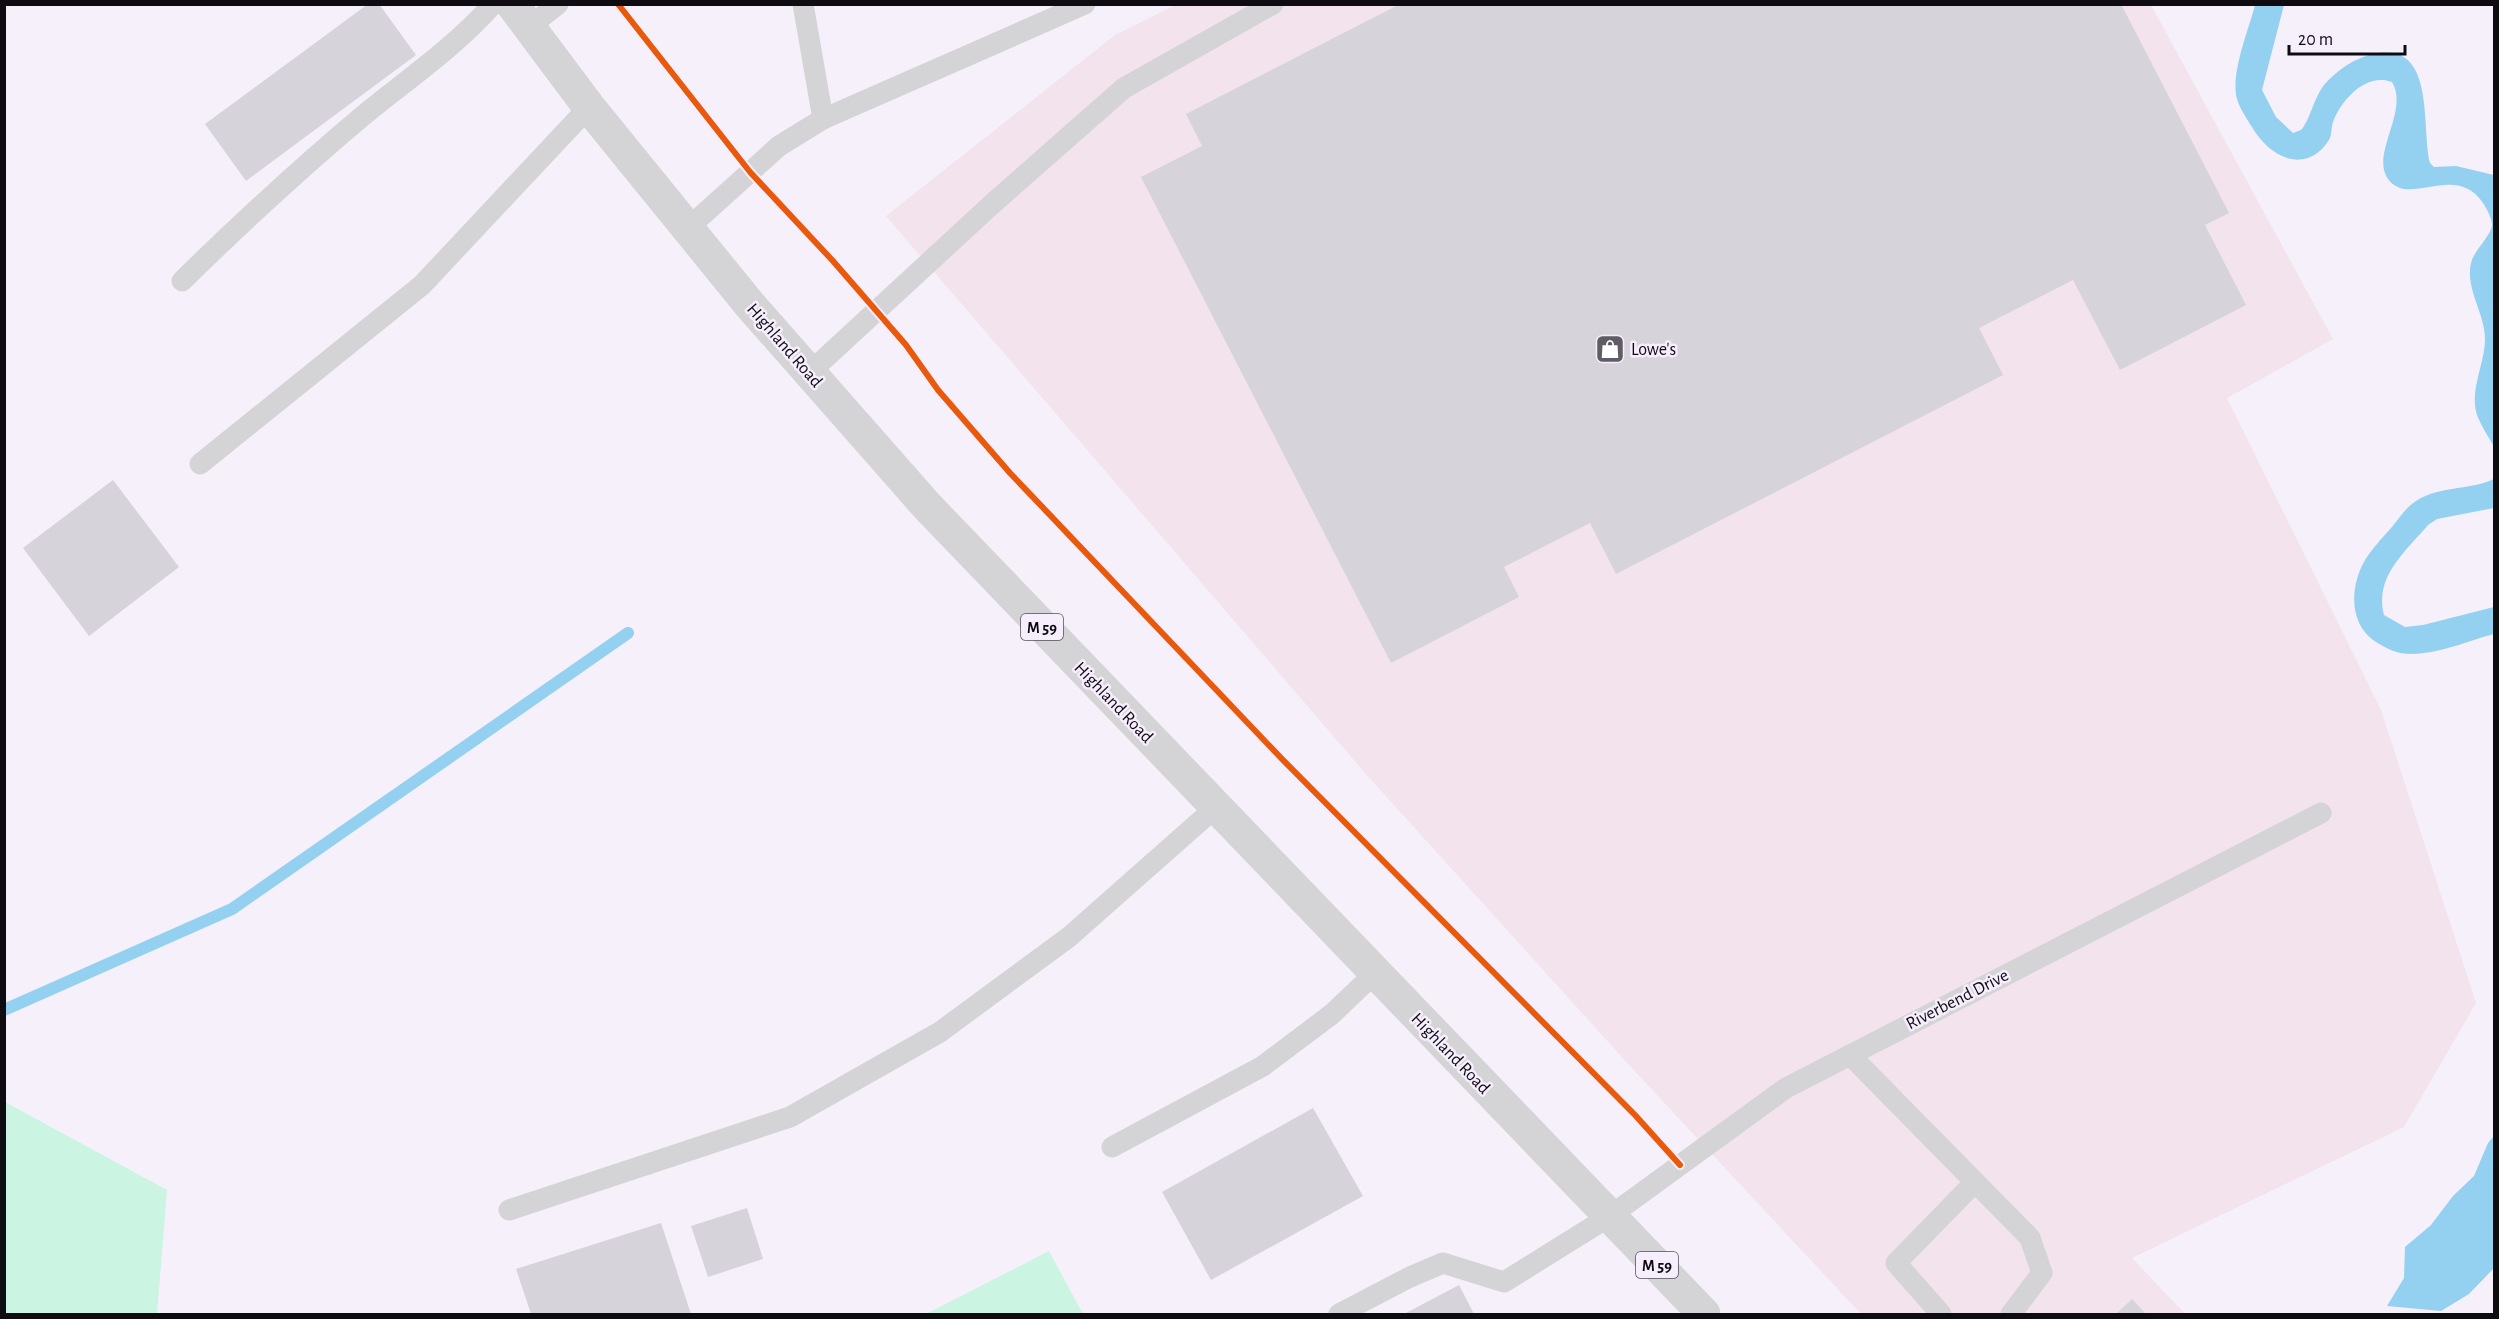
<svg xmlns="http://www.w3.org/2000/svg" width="2499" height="1319" font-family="'Alegreya Sans',sans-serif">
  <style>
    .commercial { fill: #f2e3ed }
    .green { fill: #cbf4e3 }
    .water { fill: #94d1f1 }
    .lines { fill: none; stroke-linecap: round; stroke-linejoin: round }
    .stream { stroke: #94d1f1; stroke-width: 12 }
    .building { fill: #d7d3db }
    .service { stroke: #d4d3d5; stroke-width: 21 }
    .trunk { stroke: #d4d3d5; stroke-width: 33 }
    .cycleway-casing { stroke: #f6edfd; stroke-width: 10 }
    .cycleway { stroke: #e8590c; stroke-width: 6 }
    .labels { text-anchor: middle; stroke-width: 5; stroke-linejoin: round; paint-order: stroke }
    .shield { fill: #f6edfd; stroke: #545058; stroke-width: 1.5 }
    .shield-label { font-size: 16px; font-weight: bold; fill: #0f0c11 }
    .street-label { font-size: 18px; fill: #0f0c11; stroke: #f6edfd }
    .poi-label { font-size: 18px; fill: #0f0c11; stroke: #f6edfd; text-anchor: start }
  </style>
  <rect width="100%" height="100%" fill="#f5f0fa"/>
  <polygon class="commercial" points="1175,5 2151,5 2333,339 2227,398 2381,710 2476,1003 2404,1127 2132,1258 2185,1314 1861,1314 1630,1066 1365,773 886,216 1115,35"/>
  <g class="green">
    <polygon points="5,1102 167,1190 157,1314 5,1314"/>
    <polygon points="1049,1251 1083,1314 926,1314"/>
  </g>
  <g class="water">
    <path d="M2255 5H2284L2262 90 2276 117 2293 133 2301 130C2309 122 2314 98 2324 85 2337 70 2354 58 2374 54 2436 40 2421 126 2430 163L2434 167 2456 166 2494 175V447C2489 437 2481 426 2477 415 2469 390 2485 364 2485 339 2485 313 2465 289 2471 263 2474 250 2493 234 2492 224 2491 216 2487 210 2483 203 2457 165 2417 201 2394 185 2363 162 2411 113 2392 82 2366 72 2341 100 2333 122 2331 128 2332 135 2329 140 2306 176 2269 157 2252 127 2247 119 2240 109 2237 99 2230 74 2249 29 2255 5Z"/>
    <path d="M2494 479V508L2437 519 2428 525C2405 552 2374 577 2384 615L2405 627 2423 625 2494 607V634C2467 641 2430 658 2400 653 2391 651 2383 646 2376 642 2348 624 2350 586 2365 560 2372 549 2382 538 2391 528 2398 520 2404 510 2412 504 2435 485 2469 491 2494 479Z"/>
    <polygon points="2494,1136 2494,1268 2469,1294 2441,1311 2387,1306 2404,1278 2405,1247 2431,1225 2453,1196 2474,1176 2488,1143"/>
  </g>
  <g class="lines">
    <polyline class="stream" points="4,1010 232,909 628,633"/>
  </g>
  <g class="building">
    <polygon points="368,4 379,4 416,55 246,181 205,124"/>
    <polygon points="1400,4 2121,4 2229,213 2205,225 2246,305 2120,370 2073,280 1979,328 2003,375 1616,574 1590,523 1504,567 1519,597 1391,663 1141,177 1202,146 1186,114"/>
    <polygon points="113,480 179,567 89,636 23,548"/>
    <polygon points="1313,1108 1363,1196 1211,1280 1162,1192"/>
    <polygon points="747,1208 763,1259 708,1277 691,1226"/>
    <polygon points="661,1223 691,1314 531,1314 516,1269"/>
    <polygon points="1459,1285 1474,1314 1404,1314"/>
    <polygon points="2132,1299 2146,1314 2116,1314"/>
  </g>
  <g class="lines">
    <g class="service">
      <polyline points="803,4 823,119"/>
      <polyline points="529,27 558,4"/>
      <polyline points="688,228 779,146 823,119 1085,4"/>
      <path d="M182 281C241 223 302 167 365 114 409 78 455 47 493 4"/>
      <polyline points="809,373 990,206 1124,88 1273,4"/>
      <polyline points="200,464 422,285 589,107"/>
      <polyline points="1850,1055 2030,1238 2042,1273 2011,1314"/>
      <polyline points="1112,1147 1263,1066 1332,1014 1374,974"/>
      <polyline points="509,1210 790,1117 940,1032 1069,937 1215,808"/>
      <polyline points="1339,1314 1410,1277 1443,1263 1504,1282 1610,1216 1786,1088 2321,813"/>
      <polyline points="1941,1314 1896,1263 1975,1182"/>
    </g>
    <polyline class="trunk" points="512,4 589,107 750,305 926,505 1704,1314"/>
    <g class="cycleway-casing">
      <polyline id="cycleway" points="618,4 750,172 833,261 906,345 938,390 1010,473 1282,759 1635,1115 1680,1165"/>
    </g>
    <use href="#cycleway" class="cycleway"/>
  </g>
  <defs>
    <g id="shop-square" transform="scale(1.5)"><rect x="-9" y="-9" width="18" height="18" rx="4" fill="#605c63" stroke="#f6edfd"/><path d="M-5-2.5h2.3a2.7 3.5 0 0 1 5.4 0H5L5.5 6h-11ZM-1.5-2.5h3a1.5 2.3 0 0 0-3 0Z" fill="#fff"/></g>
  </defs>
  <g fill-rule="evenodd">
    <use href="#shop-square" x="1610" y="349"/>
  </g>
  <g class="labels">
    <g class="shield">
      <rect x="1021" y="614" width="42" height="26" rx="4.5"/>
      <rect x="1636" y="1252" width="42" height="26" rx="4.5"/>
    </g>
    <g class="shield-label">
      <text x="1042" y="633">M 59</text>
      <text x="1657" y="1271">M 59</text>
    </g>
    <g class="street-label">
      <text transform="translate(785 345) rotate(49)" y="6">Highland Road</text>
      <text transform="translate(1114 702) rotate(46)" y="6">Highland Road</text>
      <text transform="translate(1957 999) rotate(-27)" y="6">Riverbend Drive</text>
      <text transform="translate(1451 1053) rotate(46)" y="6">Highland Road</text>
    </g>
    <g class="poi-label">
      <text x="1631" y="355">Lowe's</text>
    </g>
  </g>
  <rect width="2499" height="1319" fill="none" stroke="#0f0c11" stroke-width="12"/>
  <path d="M2289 45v9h116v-9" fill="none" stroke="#0f0c11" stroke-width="3"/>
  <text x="2298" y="45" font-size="18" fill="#0f0c11" stroke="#f6edfd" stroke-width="4.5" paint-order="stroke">20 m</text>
</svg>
